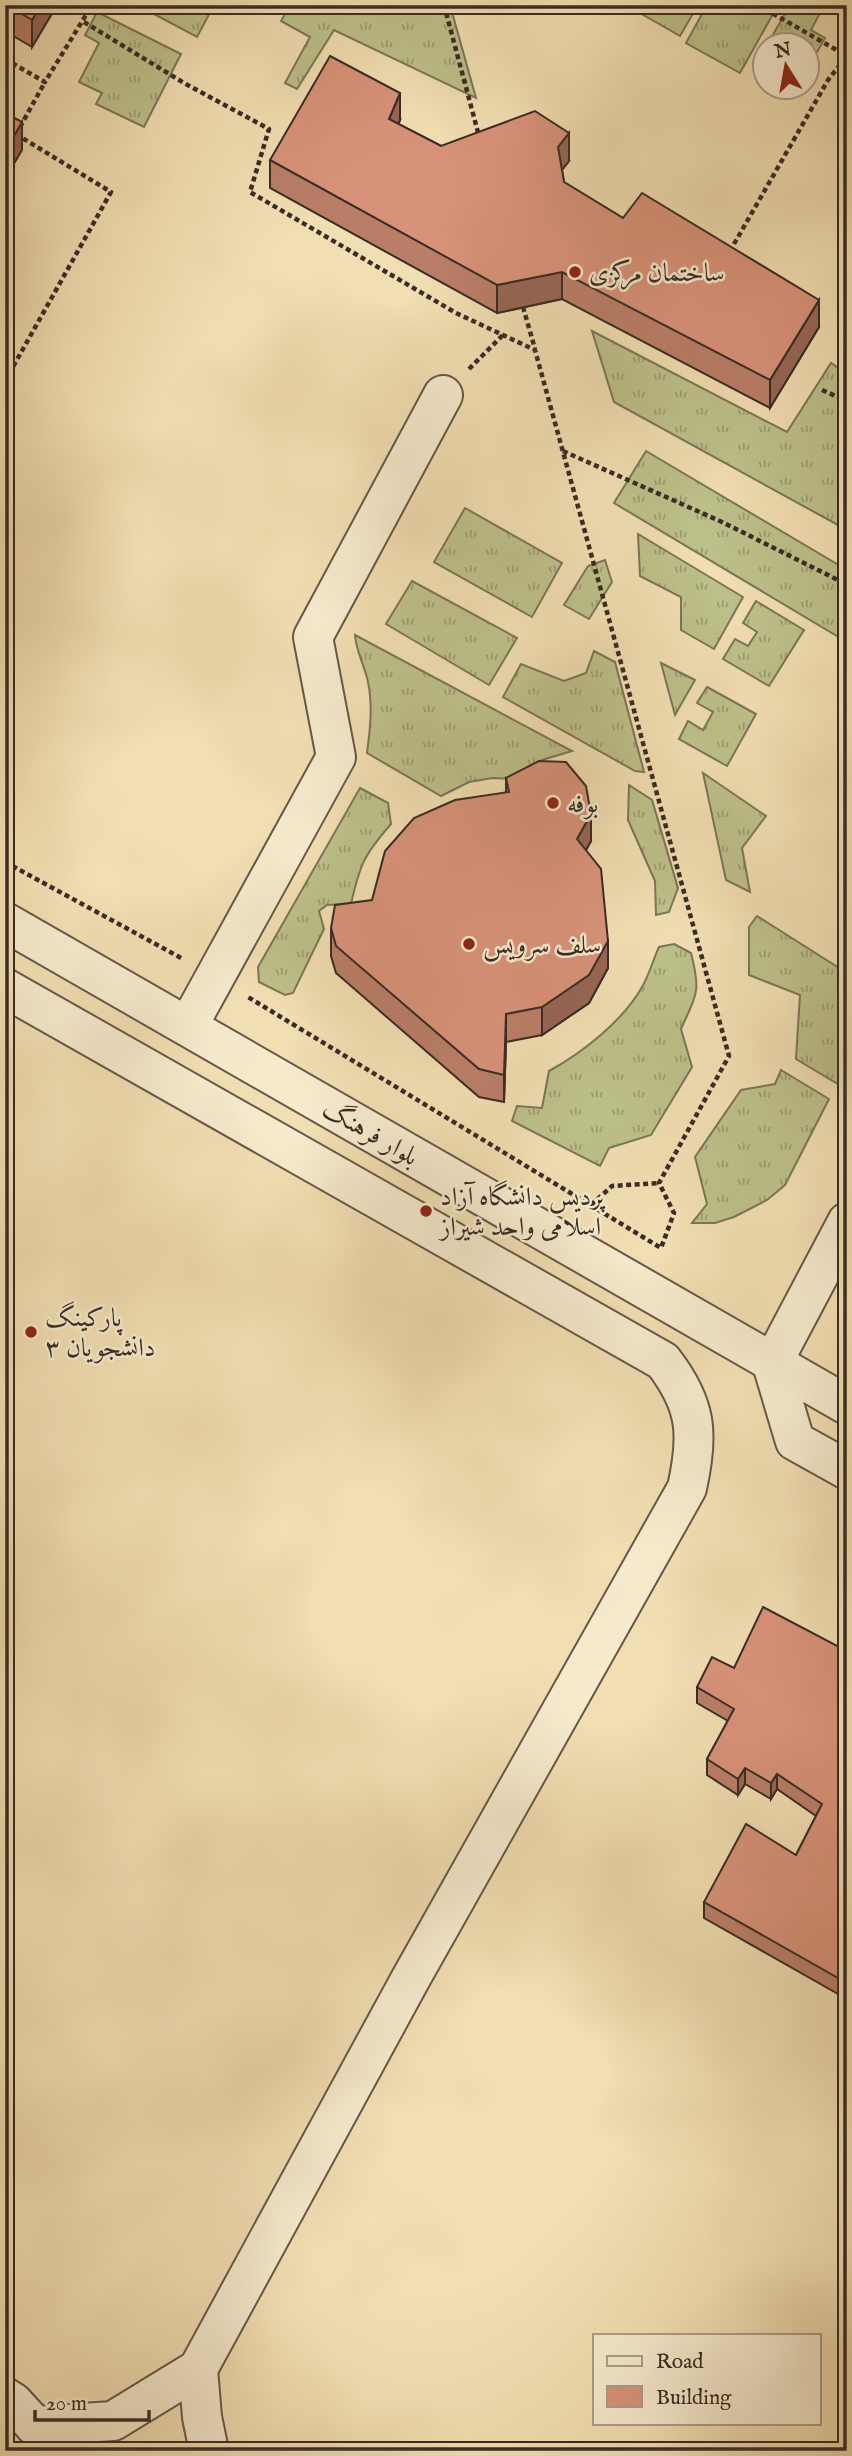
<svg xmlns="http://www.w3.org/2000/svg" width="852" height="2456" font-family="'IM FELL English',Amiri,serif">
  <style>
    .grass { fill: url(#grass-tufts); stroke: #7a7657; stroke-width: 2 }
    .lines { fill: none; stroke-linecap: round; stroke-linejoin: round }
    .minor-casing { stroke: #665848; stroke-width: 42 }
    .path { stroke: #382c24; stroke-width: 4.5; stroke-dasharray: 5 3.5; stroke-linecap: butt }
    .minor { stroke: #f6eacd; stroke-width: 38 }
    .wall { fill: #ba7e68; stroke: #382c24; stroke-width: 2 }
    .shaded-wall { fill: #976655; stroke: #382c24; stroke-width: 2 }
    .building { fill: #d89279; stroke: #382c24; stroke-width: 2 }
    .poi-dot { fill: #8f2418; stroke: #f6eacd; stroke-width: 2.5 }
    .labels { text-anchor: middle; stroke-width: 5; stroke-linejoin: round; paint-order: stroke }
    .poi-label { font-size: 26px; fill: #382c24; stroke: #f6eacd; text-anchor: start }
    .street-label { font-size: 26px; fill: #382c24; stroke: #f6eacd }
  </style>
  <defs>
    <pattern id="grass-tufts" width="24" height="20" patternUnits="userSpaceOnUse" patternTransform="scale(1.75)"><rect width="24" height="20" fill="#bdc08a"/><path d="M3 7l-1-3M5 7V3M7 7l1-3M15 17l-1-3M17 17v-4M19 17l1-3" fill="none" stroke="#9b9c71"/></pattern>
  </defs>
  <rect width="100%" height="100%" fill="#f1deb2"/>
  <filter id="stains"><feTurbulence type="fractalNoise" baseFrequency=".00286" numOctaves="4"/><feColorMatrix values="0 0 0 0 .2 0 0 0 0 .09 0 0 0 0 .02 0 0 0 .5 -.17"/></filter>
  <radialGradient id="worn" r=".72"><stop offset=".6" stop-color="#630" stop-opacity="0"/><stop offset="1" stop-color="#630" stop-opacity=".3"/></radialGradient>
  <g class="grass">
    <polygon points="137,5 214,5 197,37"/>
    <polygon points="290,5 450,5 476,98 334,30 297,89 285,83 310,37 281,21"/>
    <polygon points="626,5 698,5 680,36"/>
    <polygon points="707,5 778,5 740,73 686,43"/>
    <polygon points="790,5 802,5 819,15 811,30 825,38 807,70 806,46 767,45"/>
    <polygon points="97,12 181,54 144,127 96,104 102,93 79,82 99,43 85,35"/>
    <polygon points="592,331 787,432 831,363 847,374 847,530 614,402"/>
    <polygon points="646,451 847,570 847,642 614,503"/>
    <polygon points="465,508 562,563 532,617 434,562"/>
    <polygon points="638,534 743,597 714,649 681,630 681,597 640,576"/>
    <polygon points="605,560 612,582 589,619 564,605 588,566"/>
    <polygon points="412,581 517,638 489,685 386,624"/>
    <polygon points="756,601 804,630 769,686 723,659 735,639 748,646 757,632 743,623"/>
    <path d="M355 635 572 751 542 760 515 779 492 778 469 782 441 796 367 753C370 730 373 706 368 682 365 666 356 652 355 635Z"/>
    <polygon points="594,651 615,662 644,772 635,771 503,697 521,664 564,681 586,673"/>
    <polygon points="661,663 695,680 675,715"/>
    <polygon points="707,687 756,714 727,766 679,739 688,721 703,730 713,712 697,703"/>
    <polygon points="703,773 766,816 742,848 750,892 726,880"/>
    <polygon points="629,785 652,800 678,888 669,912 656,915 655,881 628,820"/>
    <path d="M360 788 388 803 391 824C364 855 360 864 351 904L327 905 319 911 324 929 293 993 285 995 259 982 258 967Z"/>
    <polygon points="757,916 847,973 847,1076 841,1086 796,1059 800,995 749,975 749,927"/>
    <path d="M674 944 691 953C701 992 697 993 681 1029L692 1067 651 1135 609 1148 600 1166 512 1121 517 1106 542 1108 549 1071C582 1053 623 1021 642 987 649 975 653 960 659 947Z"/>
    <polygon points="781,1070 829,1099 785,1185 767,1200 734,1217 715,1223 692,1223 707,1204 695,1157 741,1090 775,1084"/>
  </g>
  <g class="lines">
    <g class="minor-casing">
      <g id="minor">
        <polyline points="5,922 847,1405"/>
        <path d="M5 988 663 1361C697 1405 699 1434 687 1488L411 1978 198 2369 113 2421 35 2426"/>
        <polyline points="188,1026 336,757 313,637 443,395"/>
        <polyline points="772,1364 847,1222"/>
        <polyline points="772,1364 795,1441 847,1470"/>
        <polyline points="198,2369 202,2417 209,2451"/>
        <polyline points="5,2397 13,2402 35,2426 82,2451"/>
      </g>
    </g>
    <g class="path">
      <polyline points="444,5 479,136"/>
      <polyline points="758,5 847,56"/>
      <polyline points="84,22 184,83 269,129 250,192 456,313 535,350 729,1056 659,1183 674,1213 661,1248 248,997"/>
      <polyline points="5,59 45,82 92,5"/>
      <polyline points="20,127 45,82"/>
      <polyline points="734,244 828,80 847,56"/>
      <polyline points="523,307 535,349"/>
      <polyline points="469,369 503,335"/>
      <polyline points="5,381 111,192 19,136"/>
      <polyline points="822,390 847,401"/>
      <polyline points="563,451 722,522 838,580 847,564"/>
      <polyline points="5,862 183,959"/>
      <polyline points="591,1205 612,1186 659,1183"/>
    </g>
    <use href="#minor" class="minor"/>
  </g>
  <g class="wall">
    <polygon points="5,5 57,5 32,47 5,31"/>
    <polygon points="400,120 398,124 441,146 569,161 562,170 564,182 623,218 819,327 770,408 562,299 497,313 270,188 270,160"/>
    <polygon points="506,778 591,841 586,850 608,968 589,1003 542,1035 506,1042 504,1102 479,1097 336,973 331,956 331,928 372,900 506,792"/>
    <polygon points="847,1651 847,1999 704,1918 704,1902 796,1855 816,1816 777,1789 771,1799 745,1784 738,1795 707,1775 707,1759 728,1721 697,1703 697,1687 734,1668"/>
  </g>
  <g class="shaded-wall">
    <polygon points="41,5 57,5 32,47 32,20"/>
    <polygon points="400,93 400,120 389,147 389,119"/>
    <polygon points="22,122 22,150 5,179 5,152"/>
    <polygon points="569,133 569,161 558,175 558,147"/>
    <polygon points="562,272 562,299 497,313 497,285"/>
    <polygon points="819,300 819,327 770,408 770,380"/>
    <polygon points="591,814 591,841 577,866 577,839"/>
    <polygon points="608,941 608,968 589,1003 542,1035 542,1007"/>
    <polygon points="506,1014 506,1042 504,1102 504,1075"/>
    <polygon points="745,1768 745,1784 738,1795 738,1779"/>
    <polygon points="777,1774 777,1789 771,1799 771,1783"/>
  </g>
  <g class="building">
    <polygon points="7,5 41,5 32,20"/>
    <polygon points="330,56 400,93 389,119 441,146 535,111 569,133 558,147 564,182 623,218 642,193 819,300 770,380 562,272 497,285 270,160"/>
    <polygon points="5,113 22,122 5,152"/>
    <polygon points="539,761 566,762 586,786 591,814 577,839 601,869 608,941 589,975 542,1007 506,1014 504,1075 479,1069 336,946 331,928 335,905 372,900 385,851 414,818 455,800 509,792 506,778"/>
    <polygon points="763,1607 847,1651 847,1983 704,1902 746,1824 796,1855 822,1804 777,1774 771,1783 745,1768 738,1779 707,1759 734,1709 697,1687 712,1657 734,1668"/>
  </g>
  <g class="poi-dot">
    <circle cx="575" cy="272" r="7"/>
    <circle cx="553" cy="803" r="7"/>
    <circle cx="469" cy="944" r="7"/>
    <circle cx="426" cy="1211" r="7"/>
    <circle cx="31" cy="1332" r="7"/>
  </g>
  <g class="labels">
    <g class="poi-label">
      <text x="589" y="281">ساختمان مرکزی</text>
      <text x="567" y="812">بوفه</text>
      <text x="483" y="953">سلف سرویس</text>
      <text x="440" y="1205">پردیس دانشگاه آزاد<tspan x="440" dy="30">اسلامی واحد شیراز</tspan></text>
      <text x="45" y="1326">پارکینگ<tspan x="45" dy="30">دانشجویان ۳</tspan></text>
    </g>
    <g class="street-label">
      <text transform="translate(371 1132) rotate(30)" y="9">بلوار فرهنگ</text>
    </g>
  </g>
  <rect width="852" height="2456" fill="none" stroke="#f1deb2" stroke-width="28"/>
  <rect x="7" y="7" width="838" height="2442" fill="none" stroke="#382c24" stroke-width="3.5"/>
  <rect x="14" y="14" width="824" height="2428" fill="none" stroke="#382c24" stroke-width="2"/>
  <rect x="593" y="2334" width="228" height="91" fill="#f6eacd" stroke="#aa9e89" stroke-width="2"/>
  <rect x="607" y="2356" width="35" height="10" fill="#f6eacd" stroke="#aa9e89" stroke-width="2"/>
  <text x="656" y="2368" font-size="21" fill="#382c24">Road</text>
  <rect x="607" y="2386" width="35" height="21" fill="#d89279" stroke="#aa9e89" stroke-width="2"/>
  <text x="656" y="2404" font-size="21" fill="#382c24">Building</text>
  <g transform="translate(786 66) rotate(349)"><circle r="33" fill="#f6eacd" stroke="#aa9e89" stroke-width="2"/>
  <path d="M0-5L12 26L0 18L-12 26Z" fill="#8f2418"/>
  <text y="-10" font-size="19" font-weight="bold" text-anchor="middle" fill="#382c24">N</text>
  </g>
  <path d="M35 2410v10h114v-10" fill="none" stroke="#382c24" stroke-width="3.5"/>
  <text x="46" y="2410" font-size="21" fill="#382c24" stroke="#f6eacd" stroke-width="5" paint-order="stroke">20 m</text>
  <rect width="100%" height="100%" filter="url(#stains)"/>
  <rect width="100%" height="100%" fill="url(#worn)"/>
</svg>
